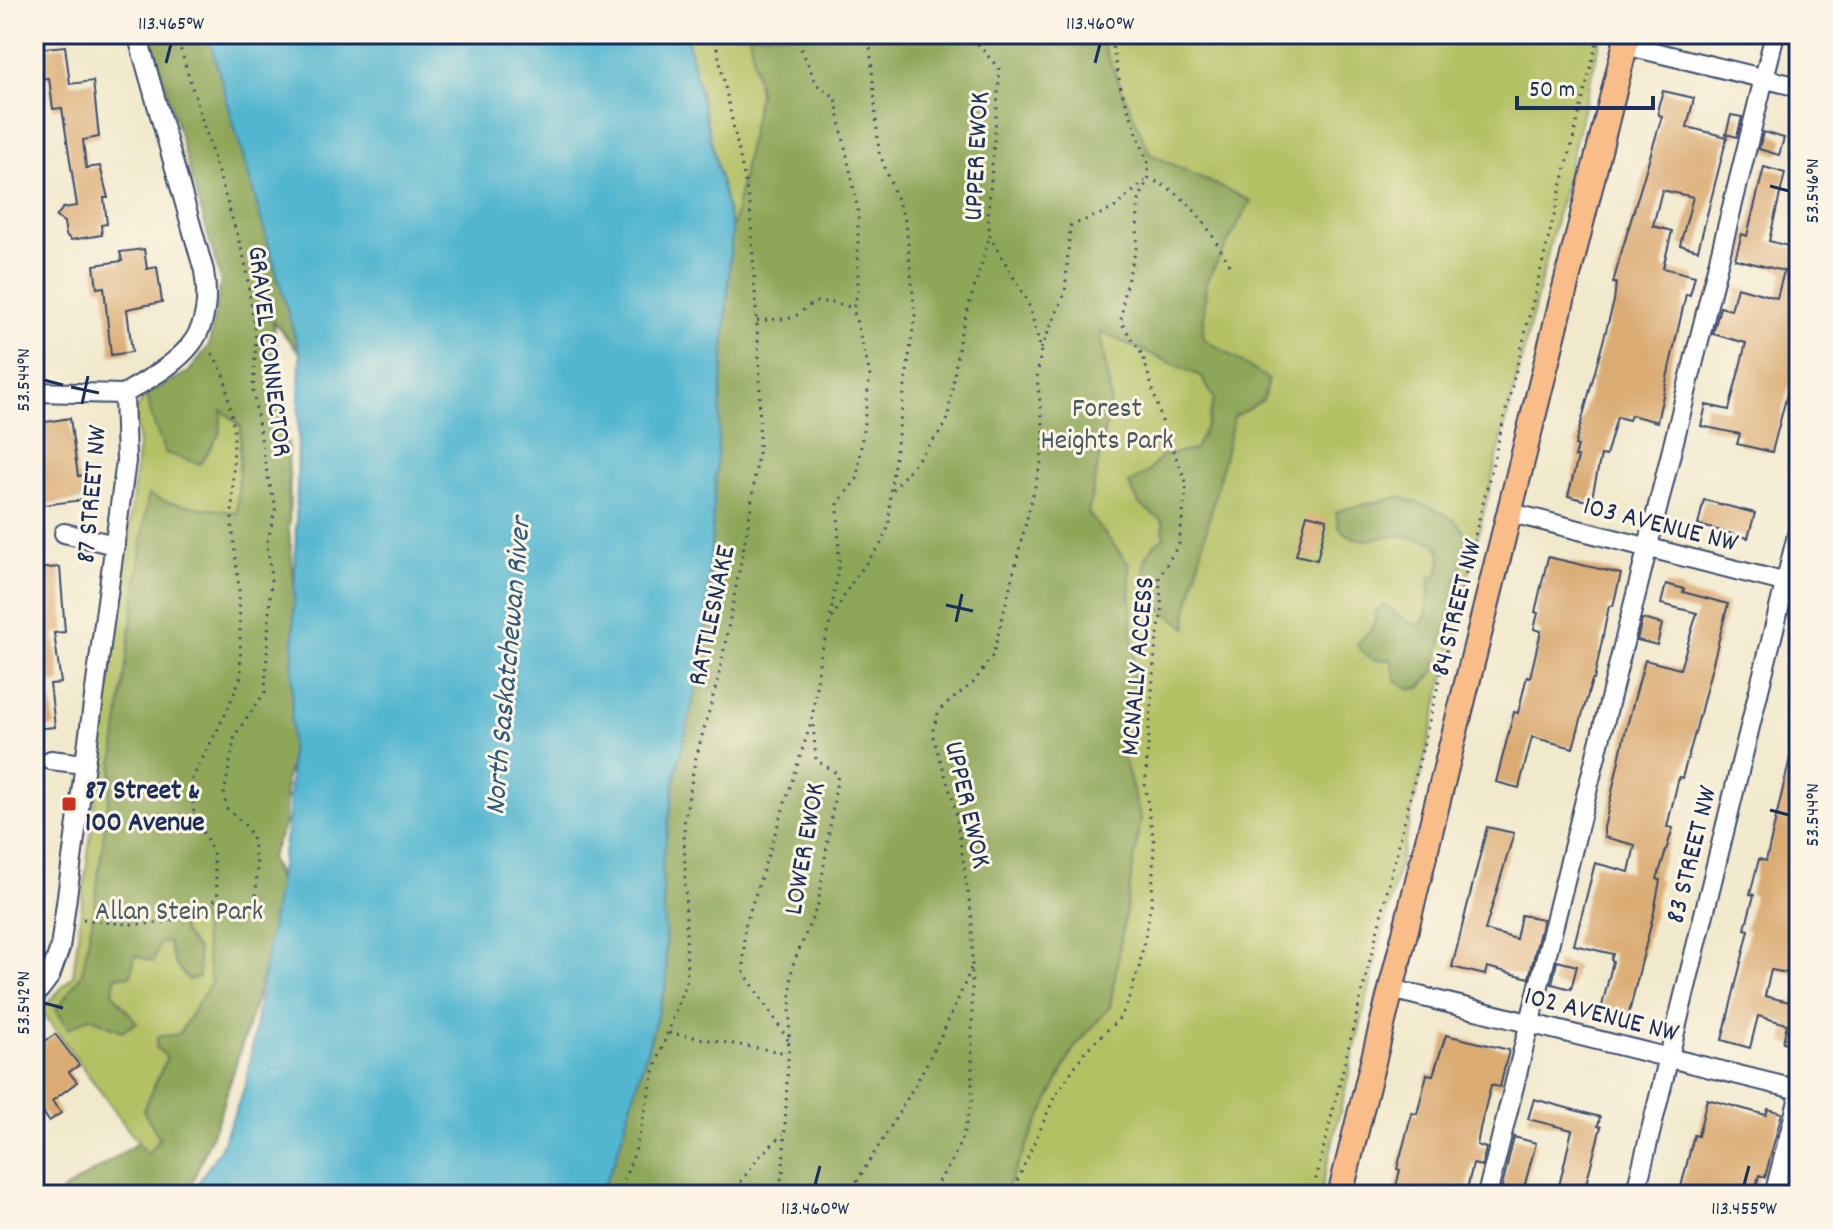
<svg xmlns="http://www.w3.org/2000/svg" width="1833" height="1229" font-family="Dekko,sans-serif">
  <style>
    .green { fill: #b3c063; stroke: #677860; stroke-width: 2 }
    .forest { fill: #8ea659; stroke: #546a5c; stroke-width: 2 }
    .water { fill: #52b6d0; stroke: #367297; stroke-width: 2 }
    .building { fill: #daab73 }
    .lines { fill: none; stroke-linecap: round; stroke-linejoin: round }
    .minor-casing { stroke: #3b4b6e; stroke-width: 22 }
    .major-casing { stroke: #3b4b6e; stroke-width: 28 }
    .path { stroke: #3b4b6e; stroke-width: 3; stroke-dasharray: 2 6; stroke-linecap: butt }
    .minor { stroke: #fff; stroke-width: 18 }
    .major { stroke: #f9bd89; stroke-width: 24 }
    .ticks { fill: none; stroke: #1b2f5e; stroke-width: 3 }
    .poi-dot { fill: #c8321e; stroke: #fcf5e5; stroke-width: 3 }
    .labels { text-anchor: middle; stroke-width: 6; stroke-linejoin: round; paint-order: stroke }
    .street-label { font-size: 28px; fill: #1b2f5e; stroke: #fcf5e5 }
    .park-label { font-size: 28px; fill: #495a60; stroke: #fcf5e5 }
    .poi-label { font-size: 28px; font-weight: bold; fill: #1b2f5e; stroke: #fcf5e5; text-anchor: start }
    .water-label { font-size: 30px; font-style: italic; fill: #2c5880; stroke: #fcf5e5 }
    .neatline { fill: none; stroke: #1b2f5e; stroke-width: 3 }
    .ticks-label { font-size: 20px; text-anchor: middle; fill: #1b2f5e }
  </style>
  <rect width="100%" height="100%" fill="#fcf5e5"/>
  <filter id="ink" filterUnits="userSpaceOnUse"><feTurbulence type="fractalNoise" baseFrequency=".0125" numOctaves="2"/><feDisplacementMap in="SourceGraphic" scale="16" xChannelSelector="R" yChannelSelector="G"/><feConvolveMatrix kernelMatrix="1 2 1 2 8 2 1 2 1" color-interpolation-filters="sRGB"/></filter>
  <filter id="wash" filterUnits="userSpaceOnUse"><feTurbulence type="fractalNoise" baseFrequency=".006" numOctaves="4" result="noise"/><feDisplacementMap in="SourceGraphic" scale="32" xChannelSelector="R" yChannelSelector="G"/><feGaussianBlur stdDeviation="1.8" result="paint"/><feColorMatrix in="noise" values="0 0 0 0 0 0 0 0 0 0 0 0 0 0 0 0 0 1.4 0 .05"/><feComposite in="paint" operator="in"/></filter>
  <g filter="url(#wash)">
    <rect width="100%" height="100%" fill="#f1e9cc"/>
    <g class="green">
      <polygon points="686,34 1602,34 1479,532 1320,1195 599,1195 615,1160 667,982 662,865 732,230"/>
      <polygon points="272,320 286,423 290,485 289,532 298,624 294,757 286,778 285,824 270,858 278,875 257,999 219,1117 187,1195 57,1195 138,1143 41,1010 73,976 139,445 135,411 147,394 189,372 210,345"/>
    </g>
    <g class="forest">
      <polygon points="151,34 208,34 300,353 273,321 288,447 289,532 299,632 294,757 286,778 285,824 270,858 279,885 270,951 219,1117 187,1195 57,1195 138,1143 147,1154 160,1138 143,1111 167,1058 156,1047 157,1037 179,1034 211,982 200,915 181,923 183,933 198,951 199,977 189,980 175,964 168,942 159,944 153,962 135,955 131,975 115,977 113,993 137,1023 122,1031 90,1017 69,1029 56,1010 82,974 94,910 148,495 167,502 237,513 241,427 222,410 220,433 200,464 165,453 152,419 147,394 189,372 209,345 221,281"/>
      <path d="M749 34H1098L1150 154 1251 201 1206 282 1203 338 1268 379 1263 400 1234 417 1188 607 1187 628 1149 600C1144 572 1137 555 1164 537L1163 521 1140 505 1129 484 1149 471 1161 456 1194 450 1208 423 1214 398 1201 376 1100 332 1111 399 1088 513 1129 564 1135 688 1120 744 1141 819 1110 1007 1074 1048 1003 1195H599L615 1160 667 982 662 865 676 774 732 230 759 92Z"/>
      <path d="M1399 497C1424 505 1459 513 1468 540L1434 672 1420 688 1409 689 1396 680 1391 659C1373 662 1367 660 1357 644L1372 629 1377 610 1384 605 1411 624H1422L1427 613 1430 578 1437 574C1442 561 1444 553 1434 542 1423 541 1412 537 1401 536 1375 534 1364 550 1339 528L1336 512 1344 509Z"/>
    </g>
    <polygon class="water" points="208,34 686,34 732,230 704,654 676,774 662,865 667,982 615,1160 599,1195 190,1195 220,1149 246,1084 289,816 300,354"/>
    <g id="blocks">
      <g class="building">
        <polygon points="65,46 70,84 93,81 99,137 83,140 86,168 100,166 108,198 104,198 107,224 101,225 102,235 71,240 66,235 64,222 56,217 63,208 77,206 62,108 53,109 49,78 34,79 34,49"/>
        <polygon points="1663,91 1694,98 1687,127 1727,137 1698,250 1680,245 1693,197 1662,190 1653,226 1672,231 1663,268 1695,276 1690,295 1686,294 1657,422 1631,415 1629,420 1617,417 1606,456 1601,455 1591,502 1568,496 1578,457 1575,457 1578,446 1575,445 1614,301 1616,283 1613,283 1620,257 1662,116 1659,115 1658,107"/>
        <polygon points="1731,115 1742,117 1737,137 1726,134"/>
        <polygon points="1763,132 1784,138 1779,155 1759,149"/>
        <polygon points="1764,167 1785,173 1769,241 1799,249 1799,348 1772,452 1737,444 1740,434 1701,426 1706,405 1729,410 1746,343 1713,334 1720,307 1731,310 1737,287 1777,298 1784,271 1735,259 1742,234 1747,236"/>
        <polygon points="144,249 147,269 157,267 162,302 127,309 132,352 111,355 104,287 97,288 94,265 122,261 120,252"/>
        <polygon points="70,418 78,476 85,475 86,482 89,481 91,499 43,505 40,479 34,479 34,424"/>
        <polygon points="1704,500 1755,513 1748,538 1698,525"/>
        <polygon points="1307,514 1327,519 1317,560 1296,555"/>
        <polygon points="1548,557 1621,574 1613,606 1609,606 1594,680 1592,680 1573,748 1532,737 1519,788 1496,782 1514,712 1518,713 1527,676 1530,677 1541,631 1534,629 1538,613 1535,612"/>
        <polygon points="60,567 65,632 54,633 61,683 50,684 55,727 34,729 34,653 40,652 34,608 34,569"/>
        <polygon points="1666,584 1684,589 1683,592 1728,604 1695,733 1682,778 1679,777 1667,827 1673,828 1657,879 1660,880 1654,912 1628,1017 1601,1010 1613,961 1611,960 1613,954 1574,945 1595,863 1629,872 1635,845 1604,837 1604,828 1625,733 1645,660 1680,669 1697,613 1661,604"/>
        <polygon points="1642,619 1662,624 1657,645 1637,640"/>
        <polygon points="1794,741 1799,742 1799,843 1792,868 1798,869 1795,878 1799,879 1799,975 1771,970 1765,996 1793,1003 1794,999 1799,1000 1799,1046 1783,1042 1787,1024 1758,1016 1750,1048 1722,1040 1749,930 1745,929 1754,895 1750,894 1759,859 1766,861"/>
        <polygon points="1487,827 1514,833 1485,930 1516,939 1521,915 1543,919 1529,978 1487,967 1485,975 1452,967"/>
        <polygon points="1557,961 1577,966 1571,989 1552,984"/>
        <polygon points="55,1034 79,1065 69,1072 77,1082 52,1101 61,1113 49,1121 43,1112 34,1119 34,1049"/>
        <polygon points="1446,1035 1509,1050 1500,1087 1491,1085 1480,1129 1477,1145 1486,1148 1482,1166 1473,1164 1467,1189 1454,1186 1453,1195 1394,1195 1400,1170 1397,1169 1412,1113 1417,1114 1427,1074 1433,1075"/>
        <polygon points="1534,1099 1600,1117 1598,1126 1601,1127 1583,1195 1557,1195 1572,1130 1528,1119"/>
        <polygon points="1707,1099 1766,1115 1768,1109 1782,1113 1765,1177 1759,1175 1754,1195 1679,1195 1694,1135 1698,1136"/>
        <polygon points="1514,1137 1536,1143 1522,1195 1501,1190"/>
      </g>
    </g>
  </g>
  <g filter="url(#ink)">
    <use href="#blocks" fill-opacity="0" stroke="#3b4b6e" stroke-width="2"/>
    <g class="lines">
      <g class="minor-casing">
        <g id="minor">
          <polyline points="1625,45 1799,87"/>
          <polyline points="34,392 124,394"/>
          <path d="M124 394C178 361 216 343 204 271L137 34"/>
          <polyline points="1508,512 1799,586"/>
          <polyline points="64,533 115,545"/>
          <polyline points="51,760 84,764"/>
          <polyline points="1391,989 1799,1090"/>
          <polyline points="34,997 50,976 60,948 126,461 124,394"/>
          <polyline points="1487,1195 1775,34"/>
          <polyline points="1635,1195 1799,527"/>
          <polyline points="1774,1195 1799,1097"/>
        </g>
      </g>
      <g class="major-casing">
        <polyline id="major" points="1340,1195 1628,34"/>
      </g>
      <g class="path">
        <polyline points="176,34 245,261 256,340 253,391 267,474 276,507 267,543 271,578 265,692 235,735 224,794 226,808 247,827 252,837 257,865 256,898 246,912 206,908"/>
        <polyline points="795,34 817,85 835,97 858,210 858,292 853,308 870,374 857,479 838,503 839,565 830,619"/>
        <path d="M1148 178C1193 196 1207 227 1231 267"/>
        <polyline points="757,321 793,318 814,302 832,302 853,308"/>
        <polyline points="1041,349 1065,293 1070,226 1113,209 1145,181"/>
        <polyline points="893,490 947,423 960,336 989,238"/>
        <path d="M83 919C128 926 181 931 218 897L213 852 194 815 191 781 226 713 241 676 239 589 232 525 234 429 224 375 210 349"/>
        <polyline points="669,1033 787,1053"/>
        <polyline points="788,1040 744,972 744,929 812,720 820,656 830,623 850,585 882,542 889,525 890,493 915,315 906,223 879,152 869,34"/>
        <polyline points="618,1195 635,1152 655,1068 687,979 684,824 695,761 719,675 750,514 759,445 760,377 750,205 714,34"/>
        <polyline points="731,1195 759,1157 783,1134"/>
        <polyline points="776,1195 783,1173 792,967 818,904 838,774 816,760 813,723"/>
        <path d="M848 1195C895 1121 939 1050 971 968"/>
        <polyline points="929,1195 951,1163 963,1136 972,1100 972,918 955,807 932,733 939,710 974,682 993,655 1041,462 1044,433 1037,378 1041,350 1028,302 990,237 988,215 1000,70 969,34"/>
        <polyline points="1011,1195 1054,1098 1085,1051 1118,1020 1126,1007 1139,968 1152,900 1154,842 1145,787 1155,651 1162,610 1159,577 1179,544 1187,484 1164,428 1143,356 1121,322 1124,293 1137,245 1138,203 1148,178 1148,163 1121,89 1110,34"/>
        <polyline points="1312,1195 1599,34"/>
      </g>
      <use href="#minor" class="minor"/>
      <use href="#major" class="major"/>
    </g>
  </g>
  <path class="ticks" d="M166 63 171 44M1095 63 1100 44M1770 186 1789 191M44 380 63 385M71 387 99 393M82 404 88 376M946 605 973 611M956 622 962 594M1770 810 1789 815M44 1003 63 1008M815 1185 820 1166M1744 1185 1749 1166"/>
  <rect class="poi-dot" x="61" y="796" width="16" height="16" rx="4"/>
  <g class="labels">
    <g class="street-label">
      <text transform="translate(974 156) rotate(-87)" y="10">UPPER EWOK</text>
      <text transform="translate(272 351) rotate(83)" y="10">GRAVEL CONNECTOR</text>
      <text transform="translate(89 494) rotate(-85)" y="10">87 STREET NW</text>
      <text transform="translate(1661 522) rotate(14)" y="10">103 AVENUE NW</text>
      <text transform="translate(1454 607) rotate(-76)" y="10">84 STREET NW</text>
      <text transform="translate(709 615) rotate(-78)" y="10">RATTLESNAKE</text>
      <text transform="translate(1135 666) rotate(-85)" y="10">MCNALLY ACCESS</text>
      <text transform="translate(970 804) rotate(77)" y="10">UPPER EWOK</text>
      <text transform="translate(802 848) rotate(-80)" y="10">LOWER EWOK</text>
      <text transform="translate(1689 854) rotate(-76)" y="10">83 STREET NW</text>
      <text transform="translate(1602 1012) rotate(14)" y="10">102 AVENUE NW</text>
    </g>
    <g class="park-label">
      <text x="1107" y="416">Forest<tspan x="1107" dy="32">Heights Park</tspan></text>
      <text x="179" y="919">Allan Stein Park</text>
    </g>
    <g class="poi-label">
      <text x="85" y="798">87 Street &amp;<tspan x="85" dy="32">100 Avenue</tspan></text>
    </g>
    <g class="water-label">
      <text transform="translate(506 666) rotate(-85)" y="10">North Saskatchewan River</text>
    </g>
  </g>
  <rect width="1833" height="1229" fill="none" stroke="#fcf5e5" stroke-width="88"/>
  <path d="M1517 96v12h136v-12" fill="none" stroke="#1b2f5e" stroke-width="4"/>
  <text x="1529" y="96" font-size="24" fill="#1b2f5e" stroke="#fcf5e5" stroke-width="6" paint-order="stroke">50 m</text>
  <rect x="44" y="44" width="1745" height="1141" class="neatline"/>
  <g class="ticks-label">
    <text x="171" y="29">113.465°W</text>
    <text x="1100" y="29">113.460°W</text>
    <text transform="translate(1811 191) rotate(-90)" y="7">53.546°N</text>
    <text transform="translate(22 380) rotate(-90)" y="7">53.544°N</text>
    <text transform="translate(1811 815) rotate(-90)" y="7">53.544°N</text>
    <text transform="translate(22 1003) rotate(-90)" y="7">53.542°N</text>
    <text x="815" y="1214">113.460°W</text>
    <text x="1744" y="1214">113.455°W</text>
  </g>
</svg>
